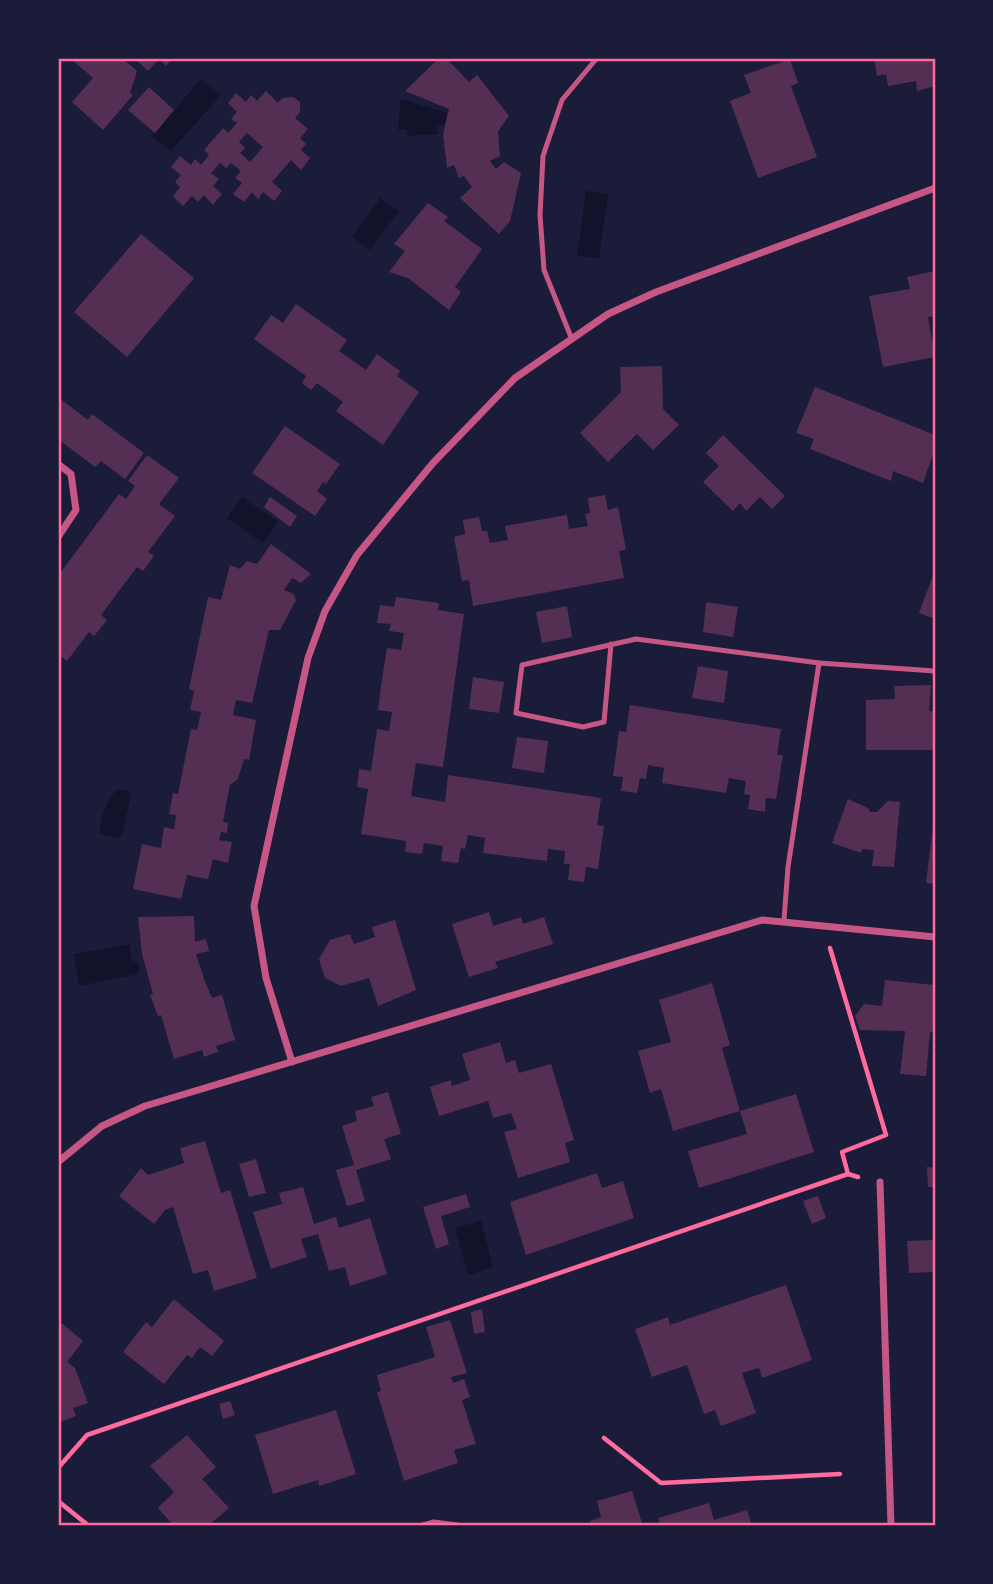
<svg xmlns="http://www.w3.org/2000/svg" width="993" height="1584" viewBox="0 0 993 1584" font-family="Spectral,serif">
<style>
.water{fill:#12122b}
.building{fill:#542f53;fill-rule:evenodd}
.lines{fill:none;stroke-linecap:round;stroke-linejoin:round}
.path{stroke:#ff6b9d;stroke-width:4.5}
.service{stroke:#c65784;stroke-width:5}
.minor{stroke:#c65784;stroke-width:7}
.neatline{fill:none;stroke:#ff6b9d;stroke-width:2.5}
</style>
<rect width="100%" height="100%" fill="#1b1b3a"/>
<g class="water">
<polygon points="201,79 221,95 171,151 152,136"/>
<polygon points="401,99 447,113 444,125 438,126 438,134 408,136 407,130 398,130"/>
<polygon points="586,191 608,194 599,258 577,256"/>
<polygon points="380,198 399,211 370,250 352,237"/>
<polygon points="242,497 278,522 263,543 227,518"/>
<path d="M121 790 129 791 131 796 122 834 118 838 100 834C98 819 107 803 115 791Z"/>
<polygon points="129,944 132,960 139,964 138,974 79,986 74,954"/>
<polygon points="481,1221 493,1267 468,1275 455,1228"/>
</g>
<g class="building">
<polygon points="70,58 122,58 137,71 130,93 133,95 103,130 72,102 93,78"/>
<polygon points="134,58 173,58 166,66 159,59 148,71"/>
<polygon points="439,58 446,58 469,82 477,75 509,116 498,131 500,156 490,161 496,169 504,162 521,173 510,221 499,234 460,198 472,187 464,176 459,178 454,165 447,168 443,135 449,109 405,91"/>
<polygon points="874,58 935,58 935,86 917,91 916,81 888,86 886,74 877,76"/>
<polygon points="790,59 798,83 791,86 817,157 758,178 730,101 751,93 744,75"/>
<polygon points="149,87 174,110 155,133 128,110"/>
<path d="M266 91 278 103 282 98 293 97 300 102V112L295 118 308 129 300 138 306 144 301 150 310 158 301 170 291 160 272 182 282 191 274 201 263 192 258 199 252 192 244 202 233 194 242 183 235 178 241 171 231 163 226 168 220 163 211 173 219 179 213 186 222 194 213 205 204 195 198 202 192 196 183 206 173 196 180 187 175 182 181 175 171 167 180 156 191 165 195 159 201 165 209 155 204 150 223 128 228 133 237 123 231 119 237 112 228 103 236 93 246 102 251 95 257 101ZM247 133 263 147 250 162 240 153 245 148 239 142Z"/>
<polygon points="428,203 448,217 444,221 482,249 455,287 461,292 449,310 408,278 389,272 405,251 394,244"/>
<polygon points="141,234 194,278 127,357 74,312"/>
<polygon points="935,271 935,316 928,317 935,357 883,367 869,296 910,289 907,277"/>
<polygon points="296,304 347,340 339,351 366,370 377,354 400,371 397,376 419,392 383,445 336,411 343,402 317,383 311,390 302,383 306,376 254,339 271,315 283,323"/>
<polygon points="662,366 663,409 679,425 653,450 637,434 608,462 580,433 621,392 620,367"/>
<polygon points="815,387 935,435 935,449 923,483 893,471 891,481 810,449 814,439 796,433"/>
<polygon points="58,397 88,420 92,414 144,453 125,479 101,461 95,467 58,439"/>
<polygon points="285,426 340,464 326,484 323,482 317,491 327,499 315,516 252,473"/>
<polygon points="723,435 785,496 772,509 760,497 746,511 740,503 733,511 703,482 719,466 706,453"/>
<polygon points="147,455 179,478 159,504 175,516 148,552 154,556 143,571 137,567 101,615 107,620 94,636 89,632 67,661 58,654 58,576 119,494 126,499 135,486 128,481"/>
<polygon points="605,495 608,510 618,507 626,550 619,551 624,578 473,606 469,580 462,581 454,537 465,534 463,520 479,517 482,531 487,531 490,543 508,540 505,526 567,515 569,529 588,526 585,514 590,513 588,498"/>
<polygon points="270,497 297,516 290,527 264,507"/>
<polygon points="271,544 311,574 301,583 292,578 284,590 294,594 296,600 280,630 269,630 252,703 236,700 233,715 256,720 249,760 244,759 238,779 230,785 226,805 223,822 228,823 227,833 221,832 219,840 232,842 228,863 213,859 208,879 187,875 181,899 133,889 142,844 161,848 164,827 174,829 176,815 169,814 173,793 178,794 191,729 197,730 201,712 190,710 194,691 189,689 208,597 221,600 230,565 240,569 247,561 257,564"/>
<polygon points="935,570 935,619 919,613"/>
<polygon points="396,597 439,603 438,610 464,614 443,767 416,763 411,796 445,802 448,775 601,798 597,825 604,826 598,869 586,867 584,882 568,880 570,864 564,864 565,851 548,849 547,861 483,853 485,838 468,835 465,849 461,848 458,863 441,861 443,846 424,843 422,854 405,852 406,841 361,834 368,789 357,787 359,769 371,771 377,729 389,731 392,712 378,710 382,679 387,648 401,650 404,633 389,631 391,624 377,623 380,605 394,607"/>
<polygon points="706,602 738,607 733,637 703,632"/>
<polygon points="567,606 572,637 542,643 536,612"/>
<polygon points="698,666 728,671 724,703 692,698"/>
<polygon points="473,677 504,682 499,713 469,709"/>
<polygon points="931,685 929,711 935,712 935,750 866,750 866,700 895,699 894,686"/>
<polygon points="630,705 781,729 777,755 783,755 776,799 766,798 765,812 748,809 750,795 744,794 746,781 729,778 726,793 662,783 664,768 648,765 646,779 640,778 637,793 621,791 623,777 613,776 619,731 626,732"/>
<polygon points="517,737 548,741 544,773 512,768"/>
<polygon points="848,799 868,808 870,812 877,812 888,801 900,802 894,867 872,866 874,850 862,849 861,853 832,843"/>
<polygon points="934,818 935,818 935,884 926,883"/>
<polygon points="489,912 493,926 521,917 523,924 544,917 553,944 495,962 498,968 469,977 452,924"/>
<polygon points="194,916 195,942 206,939 209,951 196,954 204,979 212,998 222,995 235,1040 216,1046 218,1052 204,1057 202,1050 174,1059 161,1015 158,1016 150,995 153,994 142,954 138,917"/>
<polygon points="395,920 416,990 378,1006 369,978 341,986 325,978 319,959 330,940 350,934 354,944 375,937 372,927"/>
<polygon points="885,980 935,985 935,1018 934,1031 930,1032 926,1076 900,1074 905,1031 860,1030 855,1016 864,1004 882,1006"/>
<polygon points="712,983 730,1045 722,1048 740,1111 796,1094 814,1152 699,1188 688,1151 747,1134 740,1111 673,1131 661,1089 650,1093 638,1051 671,1042 659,1000"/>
<polygon points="500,1042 506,1063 515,1060 519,1073 551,1064 574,1140 565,1143 570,1162 518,1178 504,1132 517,1129 511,1113 493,1118 488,1101 439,1116 430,1087 451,1080 452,1086 470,1080 462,1054"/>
<polygon points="388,1092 401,1134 384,1139 391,1159 356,1170 365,1201 347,1206 336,1170 354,1165 342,1126 357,1121 355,1111 374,1106 371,1097"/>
<polygon points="205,1141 221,1193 230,1190 257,1278 214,1291 208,1270 193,1274 173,1207 165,1210 154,1224 119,1196 141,1168 148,1175 184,1163 180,1148"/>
<polygon points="256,1159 266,1193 249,1197 239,1164"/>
<polygon points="927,1167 935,1168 935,1187 928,1187"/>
<polygon points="597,1173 602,1188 623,1181 634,1218 526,1255 510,1202"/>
<polygon points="303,1187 314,1224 336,1217 339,1228 370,1218 387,1274 350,1286 345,1267 329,1271 318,1234 301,1239 307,1257 271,1269 253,1212 282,1204 279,1193"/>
<polygon points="466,1194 470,1207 441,1216 449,1244 436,1249 423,1207"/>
<polygon points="818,1196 826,1218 812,1224 803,1201"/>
<polygon points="935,1240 935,1272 909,1273 907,1241"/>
<polygon points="786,1285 812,1360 762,1378 759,1368 742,1373 756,1413 721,1426 715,1410 704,1414 687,1365 652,1377 635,1329 668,1317 670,1325"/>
<polygon points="174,1299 224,1341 212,1356 200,1347 192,1358 187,1355 164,1384 123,1352 146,1322 152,1327"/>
<polygon points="482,1309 485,1332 474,1334 471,1312"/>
<polygon points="58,1320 83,1341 67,1362 75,1368 88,1403 73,1408 76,1416 58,1423"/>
<polygon points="450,1320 467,1373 451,1377 453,1383 464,1379 470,1397 462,1400 476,1444 454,1450 458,1463 404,1481 377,1392 381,1391 377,1375 435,1357 426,1327"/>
<polygon points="230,1401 235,1415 223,1419 219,1404"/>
<polygon points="336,1410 356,1474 319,1486 318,1480 273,1494 255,1435"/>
<polygon points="187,1435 216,1467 202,1479 229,1508 208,1526 174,1526 158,1508 174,1492 150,1466"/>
<polygon points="632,1491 643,1526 591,1526 590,1521 601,1517 597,1501"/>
<polygon points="709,1503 714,1520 747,1510 752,1526 661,1526 658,1518"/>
</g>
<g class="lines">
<g class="path">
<polyline points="830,948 886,1135 842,1152 848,1174"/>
<polyline points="604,1438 661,1483 840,1474"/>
<polyline points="58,1468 87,1435 848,1174 858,1177"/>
<polyline points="58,1501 89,1526"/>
</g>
<g class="service">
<polyline points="571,337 544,270 540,215 543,156 562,100 597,58"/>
<polyline points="611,644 604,722 583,727 516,713 522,665 636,639 819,663 788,867 784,920"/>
<polyline points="819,663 935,671"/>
</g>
<g class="minor">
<polyline points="58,464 71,474 76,510 58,537"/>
<polyline points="292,1062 266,978 254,906 308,658 325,611 357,555 433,463 515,378 608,314 656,292 935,188"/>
<polyline points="58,1162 102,1126 145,1106 762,920 935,937"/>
<polyline points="880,1182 891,1526"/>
<polyline points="423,1526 434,1523 457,1526"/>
</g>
</g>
<rect width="993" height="1584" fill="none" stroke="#1b1b3a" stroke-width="119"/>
<rect x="60" y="60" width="874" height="1464" class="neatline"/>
</svg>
